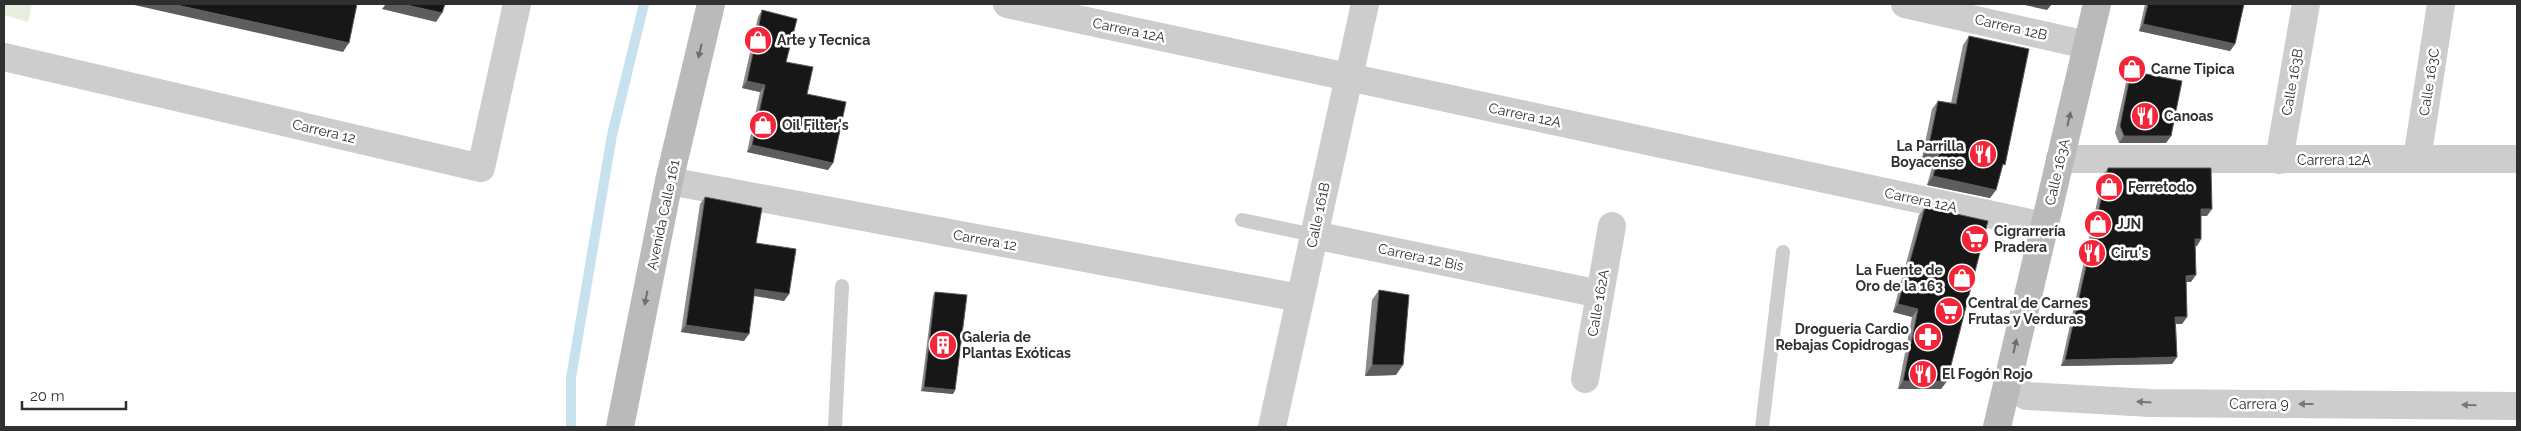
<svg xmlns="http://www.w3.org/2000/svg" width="2521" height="431" viewBox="0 0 2521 431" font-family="Raleway,sans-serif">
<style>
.green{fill:#e6eedd}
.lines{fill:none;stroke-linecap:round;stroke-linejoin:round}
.stream{stroke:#c7e1ef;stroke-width:10}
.service{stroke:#cdcdcd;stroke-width:14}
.minor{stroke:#cdcdcd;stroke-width:28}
.secondary{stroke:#bababa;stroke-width:28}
.wall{fill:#8b8b8b}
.shaded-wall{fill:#5d5d5d}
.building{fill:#171717;stroke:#5d5d5d}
.oneway{fill:#6e6e6e}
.oneway2{fill:#777}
.labels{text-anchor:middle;stroke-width:5;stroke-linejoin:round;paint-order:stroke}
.street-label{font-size:14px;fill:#303030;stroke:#fff}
.poi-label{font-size:14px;font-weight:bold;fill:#303030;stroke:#fff;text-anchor:start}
</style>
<rect width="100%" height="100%" fill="#fff"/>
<polygon class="green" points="4,4 32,4 28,22 4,15"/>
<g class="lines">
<polyline class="stream" points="571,427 571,378 612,135 644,4"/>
<g class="service">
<polyline points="1242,220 1314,235"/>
<polyline points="835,427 842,286"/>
<polyline points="1762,427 1783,252"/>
</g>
<g class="minor">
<polyline points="1007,4 2044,226"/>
<polyline points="1905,4 2087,45"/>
<polyline points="4,57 481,168 517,4"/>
<polyline points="2060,159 2517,159"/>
<polyline points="2417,159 2441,4"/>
<polyline points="2279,160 2306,4"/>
<polyline points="669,181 1300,298"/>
<polyline points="1314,235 1600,294"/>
<polyline points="1585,379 1612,226"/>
<polyline points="2007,381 2026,396 2150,403 2517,406"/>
<polyline points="1272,427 1365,4"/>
</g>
<g class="secondary">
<polyline points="620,427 669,181 711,4"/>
<polyline points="1997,427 2097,4"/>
</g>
</g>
<g class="wall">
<polygon points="2145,4 2244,4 2235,44 2230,51 2139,31"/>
<polygon points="762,10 786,62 807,94 833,163 828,170 747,152 760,92 742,88 758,17"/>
<polygon points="1969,36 2001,171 1996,190 1990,198 1927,185 1934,160 1922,158 1932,109 1938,101 1951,103 1963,45"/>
<polygon points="2131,71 2171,136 2166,143 2119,143 2115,133 2127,78"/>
<polygon points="2108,168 2207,216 2201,216 2201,239 2197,246 2195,246 2191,282 2186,282 2187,317 2182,324 2176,324 2177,357 2172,364 2061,366 2103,175"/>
<polygon points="705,197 756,243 789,294 784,301 754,296 744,341 681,332 700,204"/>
<polygon points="1925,207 1947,381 1941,389 1898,389 1912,317 1893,312 1919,215"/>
<polygon points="1379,290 1396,375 1365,376 1372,300"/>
<polygon points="935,292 955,390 953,394 921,391 933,296"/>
</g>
<g class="shaded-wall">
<polygon points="130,4 172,4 349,43 343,52"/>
<polygon points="386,4 402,4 442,13 436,22 382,9"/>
<polygon points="2020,4 2052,4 2047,10"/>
<polygon points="2143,24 2235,44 2230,51 2139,31"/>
<polygon points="747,81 765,85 760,92 742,88"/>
<polygon points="2124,136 2171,136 2166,143 2119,143"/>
<polygon points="752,145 833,163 828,170 747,152"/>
<polygon points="1928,149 1940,151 1934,160 1922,158"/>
<polygon points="1933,176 1996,190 1990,198 1927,185"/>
<polygon points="2201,209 2212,209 2207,216 2196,216"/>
<polygon points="2195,239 2201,239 2197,246 2190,246"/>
<polygon points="2196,275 2191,282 2181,282 2186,276"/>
<polygon points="755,289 789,294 784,301 750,295"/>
<polygon points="1898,304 1918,309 1912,317 1893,312"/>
<polygon points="2175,317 2187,317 2182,324 2171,324"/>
<polygon points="686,325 749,334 744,341 681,332"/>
<polygon points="2177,357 2172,364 2061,366 2065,360"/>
<polygon points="1372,365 1403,365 1396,375 1365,376"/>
<polygon points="1903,381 1947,381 1941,389 1898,389"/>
<polygon points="924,387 955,390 953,394 921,391"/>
</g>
<g class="building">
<polygon points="172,4 357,4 349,43"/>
<polygon points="402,4 445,4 442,13"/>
<polygon points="2148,4 2244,4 2235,44 2143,24"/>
<polygon points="762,10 797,19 786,62 813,67 807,94 846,102 833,163 752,145 765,85 747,81"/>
<polygon points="1969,36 2029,49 2005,165 2003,164 1996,190 1933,176 1940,151 1928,149 1938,101 1956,104"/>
<polygon points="2131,71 2182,81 2171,136 2124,136 2120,126"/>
<polygon points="2108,168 2211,168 2212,209 2201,209 2201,239 2195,239 2196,275 2186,276 2187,317 2175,317 2177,357 2065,360"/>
<polygon points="705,197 762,208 756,243 796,249 789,294 755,289 749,334 686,325"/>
<polygon points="1925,207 1988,221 1947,381 1903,381 1918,309 1898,304"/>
<polygon points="1379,290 1409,295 1403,365 1372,365"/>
<polygon points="935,292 967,295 955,390 924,387"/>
</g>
<defs><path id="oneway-solid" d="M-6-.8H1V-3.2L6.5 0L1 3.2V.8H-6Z" transform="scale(1.25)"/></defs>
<g class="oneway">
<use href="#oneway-solid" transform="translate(700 51) rotate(103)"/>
<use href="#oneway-solid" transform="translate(2069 119) rotate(-77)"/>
<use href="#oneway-solid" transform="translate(646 298) rotate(101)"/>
<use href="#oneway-solid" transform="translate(2015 346) rotate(-77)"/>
</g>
<g class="oneway2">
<use href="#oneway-solid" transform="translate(2144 402) rotate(-177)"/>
<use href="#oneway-solid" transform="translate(2306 404) rotate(-180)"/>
<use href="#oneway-solid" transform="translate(2469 405) rotate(-179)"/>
</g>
<defs>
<symbol id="shop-disc" viewBox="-11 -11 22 22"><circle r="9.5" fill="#f42539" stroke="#fff"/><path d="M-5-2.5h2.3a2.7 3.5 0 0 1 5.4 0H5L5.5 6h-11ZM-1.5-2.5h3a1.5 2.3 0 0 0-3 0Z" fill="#fff"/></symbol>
<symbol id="restaurant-disc" viewBox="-11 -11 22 22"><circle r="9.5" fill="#f42539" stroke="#fff"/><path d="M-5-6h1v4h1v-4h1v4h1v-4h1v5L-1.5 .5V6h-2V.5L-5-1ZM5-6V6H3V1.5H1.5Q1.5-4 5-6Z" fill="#fff"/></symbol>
<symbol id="supermarket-disc" viewBox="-11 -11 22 22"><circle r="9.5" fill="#f42539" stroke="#fff"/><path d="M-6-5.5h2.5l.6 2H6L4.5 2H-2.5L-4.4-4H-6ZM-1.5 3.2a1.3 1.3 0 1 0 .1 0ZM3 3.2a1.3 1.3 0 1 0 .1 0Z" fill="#fff"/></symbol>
<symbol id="pharmacy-disc" viewBox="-11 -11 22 22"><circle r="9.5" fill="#f42539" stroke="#fff"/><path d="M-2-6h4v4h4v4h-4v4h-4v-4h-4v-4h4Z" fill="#fff"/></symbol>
<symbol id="building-disc" viewBox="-11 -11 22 22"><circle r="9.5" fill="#f42539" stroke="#fff"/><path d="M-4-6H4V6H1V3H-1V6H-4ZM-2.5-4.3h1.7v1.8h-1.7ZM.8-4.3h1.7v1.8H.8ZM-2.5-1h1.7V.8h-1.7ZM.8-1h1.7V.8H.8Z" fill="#fff"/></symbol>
</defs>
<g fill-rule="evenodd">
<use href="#shop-disc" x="742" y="24" width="32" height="32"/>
<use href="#shop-disc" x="2116" y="53" width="32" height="32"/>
<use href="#restaurant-disc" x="2129" y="100" width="32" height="32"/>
<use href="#shop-disc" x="747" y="109" width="32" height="32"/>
<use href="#restaurant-disc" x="1967" y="138" width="32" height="32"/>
<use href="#shop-disc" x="2093" y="171" width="32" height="32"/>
<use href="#shop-disc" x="2082" y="208" width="32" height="32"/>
<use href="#supermarket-disc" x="1959" y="223" width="32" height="32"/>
<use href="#restaurant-disc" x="2076" y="237" width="32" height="32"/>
<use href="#shop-disc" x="1946" y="262" width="32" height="32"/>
<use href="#supermarket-disc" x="1933" y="295" width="32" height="32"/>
<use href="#pharmacy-disc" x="1912" y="321" width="32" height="32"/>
<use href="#building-disc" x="927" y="329" width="32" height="32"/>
<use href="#restaurant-disc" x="1907" y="358" width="32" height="32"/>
</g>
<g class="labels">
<g class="street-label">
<text transform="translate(2011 27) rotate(13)" y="5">Carrera 12B</text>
<text transform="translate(1129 30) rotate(12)" y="5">Carrera 12A</text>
<text transform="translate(2292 82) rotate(-80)" y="5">Calle 163B</text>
<text transform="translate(2429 82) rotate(-81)" y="5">Calle 163C</text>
<text transform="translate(1525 115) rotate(12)" y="5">Carrera 12A</text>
<text transform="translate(324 131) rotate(13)" y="5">Carrera 12</text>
<text x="2334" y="165">Carrera 12A</text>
<text transform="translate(2057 172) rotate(-77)" y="5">Calle 163A</text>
<text transform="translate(1921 200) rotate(12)" y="5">Carrera 12A</text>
<text transform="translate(663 215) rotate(-78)" y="5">Avenida Calle 161</text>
<text transform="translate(1318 215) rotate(-78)" y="5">Calle 161B</text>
<text transform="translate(985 240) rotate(10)" y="5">Carrera 12</text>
<text transform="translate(1421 257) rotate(12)" y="5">Carrera 12 Bis</text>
<text transform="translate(1598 303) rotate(-80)" y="5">Calle 162A</text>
<text x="2259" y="409">Carrera 9</text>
</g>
<g class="poi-label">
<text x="777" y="45">Arte y Tecnica</text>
<text x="2151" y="74">Carne Tipica</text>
<text x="2164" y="121">Canoas</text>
<text x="782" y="130">Oil Filter's</text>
<text x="1964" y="151" text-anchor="end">La Parrilla<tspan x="1964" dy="16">Boyacense</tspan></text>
<text x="2128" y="192">Ferretodo</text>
<text x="2117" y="229">JJN</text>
<text x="1994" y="236">Cigrarrería<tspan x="1994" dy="16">Pradera</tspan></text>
<text x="2111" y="258">Ciru's</text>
<text x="1943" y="275" text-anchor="end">La Fuente de<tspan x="1943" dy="16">Oro de la 163</tspan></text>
<text x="1968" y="308">Central de Carnes<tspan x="1968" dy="16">Frutas y Verduras</tspan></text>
<text x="1909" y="334" text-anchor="end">Drogueria Cardio<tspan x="1909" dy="16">Rebajas Copidrogas</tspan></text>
<text x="962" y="342">Galeria de<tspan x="962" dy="16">Plantas Exóticas</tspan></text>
<text x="1942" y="379">El Fogón Rojo</text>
</g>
</g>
<rect width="2521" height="431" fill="none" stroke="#303030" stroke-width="10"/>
<path d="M22 401v8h104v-8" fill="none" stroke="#303030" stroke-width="2.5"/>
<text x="30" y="401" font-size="15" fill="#303030" stroke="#ffffff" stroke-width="4" paint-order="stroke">20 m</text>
</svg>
